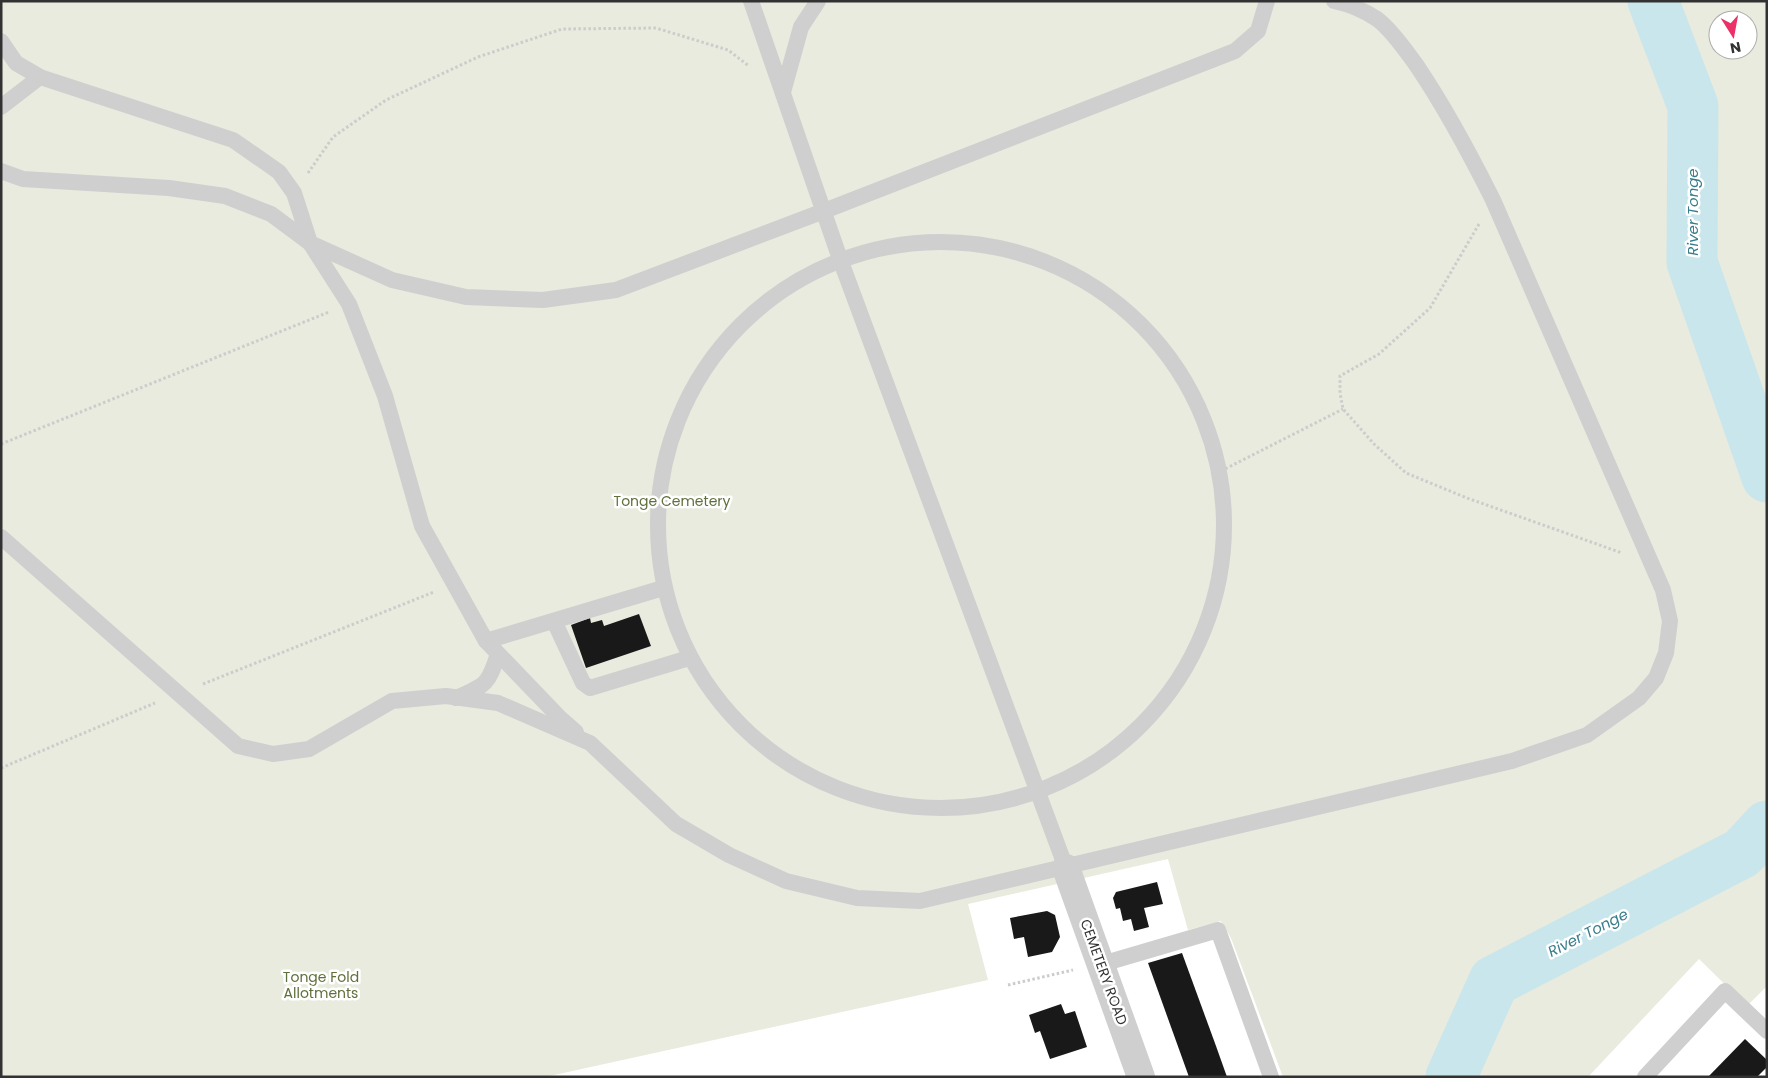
<svg xmlns="http://www.w3.org/2000/svg" width="1768" height="1078" viewBox="0 0 1768 1078" font-family="Poppins,sans-serif">
<style>
.green{fill:#e8ebdd;fill-rule:evenodd}
.lines{fill:none;stroke-linecap:round;stroke-linejoin:round}
.river{stroke:#c9e6ec;stroke-width:51}
.building{fill:#191919}
.path{stroke:#ccc;stroke-width:3;stroke-dasharray:2.5 2.5;stroke-linecap:butt}
.service{stroke:#cfcfcf;stroke-width:16}
.minor{stroke:#cfcfcf;stroke-width:28}
.labels{text-anchor:middle;stroke-width:5;stroke-linejoin:round;paint-order:stroke}
.park-label{font-size:14px;fill:#60703c;stroke:#fff}
.street-label{font-size:14px;fill:#323232;stroke:#fff}
.water-label{font-size:15px;font-style:italic;fill:#377c8a;stroke:#fff}
</style>
<rect width="100%" height="100%" fill="#fff"/>
<path class="green" d="M1 1H1767V986L1747 1006 1699 959 1588 1077H1283L1231 938 1221 921 1188 930 1168 859 968 904 988 980 545 1077H1ZM1718 20H1748V50H1718Z"/>
<g class="lines">
<g class="river">
<polyline points="1653,1 1693,106 1692,262 1767,477"/>
<polyline points="1451,1077 1494,981 1742,853 1767,826"/>
</g>
</g>
<g class="building">
<polygon points="639,614 651,646 586,668 571,625 590,618 591,623 602,620 604,626"/>
<polygon points="1157,882 1163,904 1144,908 1149,927 1134,931 1131,919 1123,921 1120,908 1116,909 1113,898 1116,892"/>
<polygon points="1047,911 1055,915 1060,937 1052,952 1028,957 1024,937 1014,939 1010,918"/>
<polygon points="1182,953 1216,1046 1227,1077 1189,1077 1148,963"/>
<polygon points="1061,1004 1065,1014 1075,1011 1087,1047 1050,1059 1040,1031 1035,1033 1029,1015"/>
<polygon points="1745,1039 1767,1060 1767,1067 1757,1077 1708,1077"/>
</g>
<g class="lines">
<g class="path">
<polyline points="308,173 333,137 386,100 478,57 562,29 656,28 728,50 749,66"/>
<polyline points="1479,224 1430,308 1379,354 1340,376 1340,393 1343,409 1374,444 1406,473 1467,498 1622,553"/>
<polyline points="1,444 329,312"/>
<polyline points="1221,471 1343,409"/>
<polyline points="203,684 434,592"/>
<polyline points="1,768 155,703"/>
<polyline points="1008,985 1073,970"/>
</g>
<g class="service">
<polyline points="751,1 840,259 1066,868"/>
<polyline points="1,41 16,63 40,77 233,140 279,172 294,193 310,243 349,304 385,396 422,526 486,641 560,718 576,732"/>
<polyline points="783,92 801,27 818,1"/>
<polyline points="1,107 40,77"/>
<polyline points="1,171 23,179 169,188 225,196 271,214 310,243 392,280 466,297 543,300 616,290 824,211 1235,51 1258,31 1267,1"/>
<circle cx="941" cy="525" r="283"/>
<path d="M1 537 238 746 273 754 309 749 392 701 446 696 498 703 590 743 676 824 729 855 786 881 857 898 920 901 1512 761 1587 735 1639 698 1656 678 1666 653 1670 621 1663 590 1493 200C1470 154 1446 109 1417 66 1407 52 1391 29 1377 19 1365 11 1348 4 1334 1"/>
<polyline points="554,621 583,683 590,688 689,658"/>
<polyline points="486,641 663,588"/>
<path d="M456 698C486 685 488 685 498 654"/>
<polyline points="1102,964 1218,930 1271,1077"/>
<polyline points="1645,1077 1725,991 1767,1031"/>
</g>
<polyline class="minor" points="1066,868 1141,1077"/>
</g>
<g class="labels">
<g class="park-label">
<text x="672" y="506">Tonge Cemetery</text>
<text x="321" y="982">Tonge Fold<tspan x="321" dy="16">Allotments</tspan></text>
</g>
<g class="street-label">
<text transform="translate(1104 972) rotate(70)" y="5">CEMETERY ROAD</text>
</g>
<g class="water-label">
<text transform="translate(1693 212) rotate(-90)" y="5">River Tonge</text>
<text transform="translate(1588 933) rotate(-27)" y="5">River Tonge</text>
</g>
</g>
<rect width="1768" height="1078" fill="none" stroke="#323232" stroke-width="5"/>
<g transform="translate(1733 35) rotate(169)"><circle r="24" fill="#ffffff" stroke="#adadad"/>
<path d="M0-4L9 19L0 12L-9 19Z" fill="#eb3167"/>
<text y="-8" font-size="14" font-weight="bold" text-anchor="middle" fill="#323232">N</text>
</g>
</svg>
